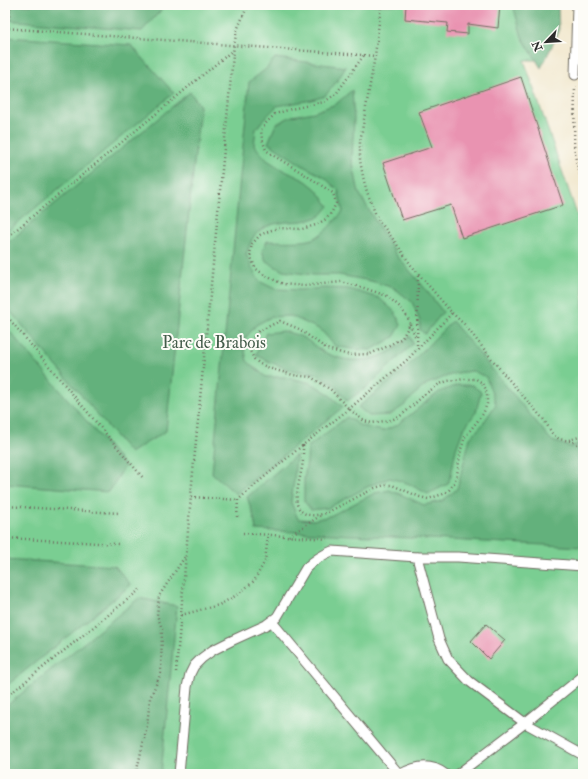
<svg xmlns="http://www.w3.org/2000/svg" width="588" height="779" viewBox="0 0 588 779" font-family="'IM FELL Double Pica',serif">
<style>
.green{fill:#7ace92;stroke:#527c5e}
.forest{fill:#63b17c;stroke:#476e54}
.building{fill:#e993b1}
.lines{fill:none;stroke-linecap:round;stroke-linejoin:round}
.lane-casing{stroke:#706c61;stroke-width:11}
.path{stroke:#706c61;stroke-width:2.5;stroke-dasharray:1 3;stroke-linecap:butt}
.lane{stroke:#fff;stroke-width:9}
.labels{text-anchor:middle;stroke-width:4;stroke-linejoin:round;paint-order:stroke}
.park-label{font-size:17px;fill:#435c4a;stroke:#fdfcf7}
</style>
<rect width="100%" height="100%" fill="#fdfcf7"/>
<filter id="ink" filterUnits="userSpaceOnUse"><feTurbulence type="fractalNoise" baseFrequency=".025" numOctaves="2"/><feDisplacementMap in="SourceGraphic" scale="8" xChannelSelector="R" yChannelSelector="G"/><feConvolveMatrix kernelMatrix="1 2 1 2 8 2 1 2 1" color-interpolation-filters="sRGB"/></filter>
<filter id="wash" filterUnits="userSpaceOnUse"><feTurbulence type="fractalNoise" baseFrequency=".012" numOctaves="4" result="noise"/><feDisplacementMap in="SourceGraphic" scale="16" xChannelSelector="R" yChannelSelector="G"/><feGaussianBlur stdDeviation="0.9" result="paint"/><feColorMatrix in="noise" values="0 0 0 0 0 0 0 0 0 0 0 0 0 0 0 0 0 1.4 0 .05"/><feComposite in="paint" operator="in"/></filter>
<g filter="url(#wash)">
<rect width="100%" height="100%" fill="#efe4c6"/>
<g class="green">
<polygon points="5,5 548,5 545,60 524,60 581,226 583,225 583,774 5,774"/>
<polygon points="583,94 583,148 580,139 581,95"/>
</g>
<g class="forest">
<polygon points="5,5 166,5 142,31 5,20"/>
<polygon points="513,5 555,5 558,7 559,32 541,68 522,37"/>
<polygon points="5,37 131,45 174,93 5,233"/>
<path d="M275 58 346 67 337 81 325 96 312 100 277 106 264 119 256 129 254 145 267 160 283 170 306 181 316 189 329 206C326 209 323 214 320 216 300 227 274 215 255 235 251 239 249 248 246 254L252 268 259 281 275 289 301 290 325 288 349 289 379 298 395 312 401 325 394 337 371 350 351 349 335 346 321 330 291 316 271 317 256 325 243 341 247 361 266 377H285L311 383 326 392 343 407 236 494 212 473 249 82 266 69Z"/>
<path d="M352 90 354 119 352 159 359 193 376 222 397 256 423 286 443 312 425 334 420 330V321L412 302 394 288 371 281 339 275H313L283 271 266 261 262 251 267 241C277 241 307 243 315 238 326 232 334 221 343 212L338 190 324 177 305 167 268 143 276 124 292 116 314 112 336 104Z"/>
<polygon points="190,92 200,106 166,431 130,453 5,305 5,245"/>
<polygon points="452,321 552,441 571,447 583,441 583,547 256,530 254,517 247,497 296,455 294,481 291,502 298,519 313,520 330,516 375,493 389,490 402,495 424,505 442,501 457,489 470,438 482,425 496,404 486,377 473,371 457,373 445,377 427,384 415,394 405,405 390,415 369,416 358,407 403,371"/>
<polygon points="5,326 125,466 109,492 5,484"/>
<path d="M284 331C290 333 298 335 304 338 311 342 316 348 322 351 353 368 386 361 410 336L413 344 367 387 347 401 335 385 314 373 290 370 270 362 256 355 266 333Z"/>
<polygon points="458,385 472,385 481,392 476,412 463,430 456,449 451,475 448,484 428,494 407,483 390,478 371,485 328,508 311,510 304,501 304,479 307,462 308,447 347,417 361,426 383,431 397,425 439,392"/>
<polygon points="5,559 115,566 131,585 5,687"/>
<polygon points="139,598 177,606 161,774 5,774 5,707"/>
</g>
<g id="blocks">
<g class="building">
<polygon points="406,5 500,5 498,28 468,24 468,34 447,32 448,23 405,19"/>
<polygon points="521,77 563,205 462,238 451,205 402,220 383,163 432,147 419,112"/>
<polygon points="486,624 505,640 489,659 471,641"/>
</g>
</g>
</g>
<g filter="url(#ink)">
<use href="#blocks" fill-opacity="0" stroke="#706c61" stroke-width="1"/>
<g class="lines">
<defs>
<g id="lane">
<polyline points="575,75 577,5"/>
<polyline points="417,557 439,639 448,659 469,681 525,723 583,755"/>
<polyline points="272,622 399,774"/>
<path d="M179 774 187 687 190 674 194 666 202 658 213 650 231 641 266 625 277 617 306 568C314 560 322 555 332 551L417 557H458L583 566"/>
<path d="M401 774C415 766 431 763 445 774"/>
<polyline points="458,774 525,723 583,676"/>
</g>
</defs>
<use href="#lane" class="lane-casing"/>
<g class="path">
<polyline points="5,28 375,56"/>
<polyline points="7,28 11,5"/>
<polyline points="575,86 574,144 576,161 583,184"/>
<polyline points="5,239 233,50"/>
<polyline points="452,313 464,324 503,373 544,420 552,433 559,439 571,441 583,447"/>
<polyline points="5,314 144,479"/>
<polyline points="410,324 416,338"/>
<polyline points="417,349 418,274"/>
<polyline points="569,440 583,436"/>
<path d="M303 445C303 450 303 455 303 460 302 472 295 493 297 504 301 518 316 516 326 513L375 488 385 485H392L420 497 428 499 443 494 449 490 454 483 457 475 461 449 465 437 483 414 487 404V395L485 388 481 382 476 379H465L447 381 438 385 425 394 409 409 399 417 391 420 372 423 364 421 349 409 331 390 311 377 293 375 272 369 260 364 254 359 250 351V343L257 332 280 321 299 329 327 349 349 355 370 354 386 347 402 338 410 324 408 318 400 307 387 296 364 288 341 282 304 286 283 284 266 276 255 268 250 254 252 244 260 235 269 231 278 228 302 229 316 225 326 219 332 212 336 203 333 193 301 172 274 156 266 150 262 139 261 130 267 122 275 114 291 109 324 102 336 94 364 55"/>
<polyline points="191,497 238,500"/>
<polyline points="5,506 119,513"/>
<polyline points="237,517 238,500 263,478 303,445 349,409 408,359 452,313 411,265 393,239 377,218 367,192 363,177 360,160 360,142 375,56 381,5"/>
<polyline points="243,533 327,539"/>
<polyline points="289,536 320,516"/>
<polyline points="5,538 118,544"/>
<polyline points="181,615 219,605 237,595 254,581 265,561 268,535"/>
<polyline points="176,672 193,472 234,45 237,30 248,5"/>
<polyline points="5,698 142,588"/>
<polyline points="136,774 147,726 150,698 161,673 162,629 157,615 159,596 186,555"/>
</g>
<use href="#lane" class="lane"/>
</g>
</g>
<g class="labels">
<g class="park-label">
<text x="214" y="348">Parc de Brabois</text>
</g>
</g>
<rect width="588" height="779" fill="none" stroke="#fdfcf7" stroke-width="20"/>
<g transform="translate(546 42) rotate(245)" stroke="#fdfcf7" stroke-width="3" paint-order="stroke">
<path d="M0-3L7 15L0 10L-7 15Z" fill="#2b2b2b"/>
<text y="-6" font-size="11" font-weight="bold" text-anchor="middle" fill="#2b2b2b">N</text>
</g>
</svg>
